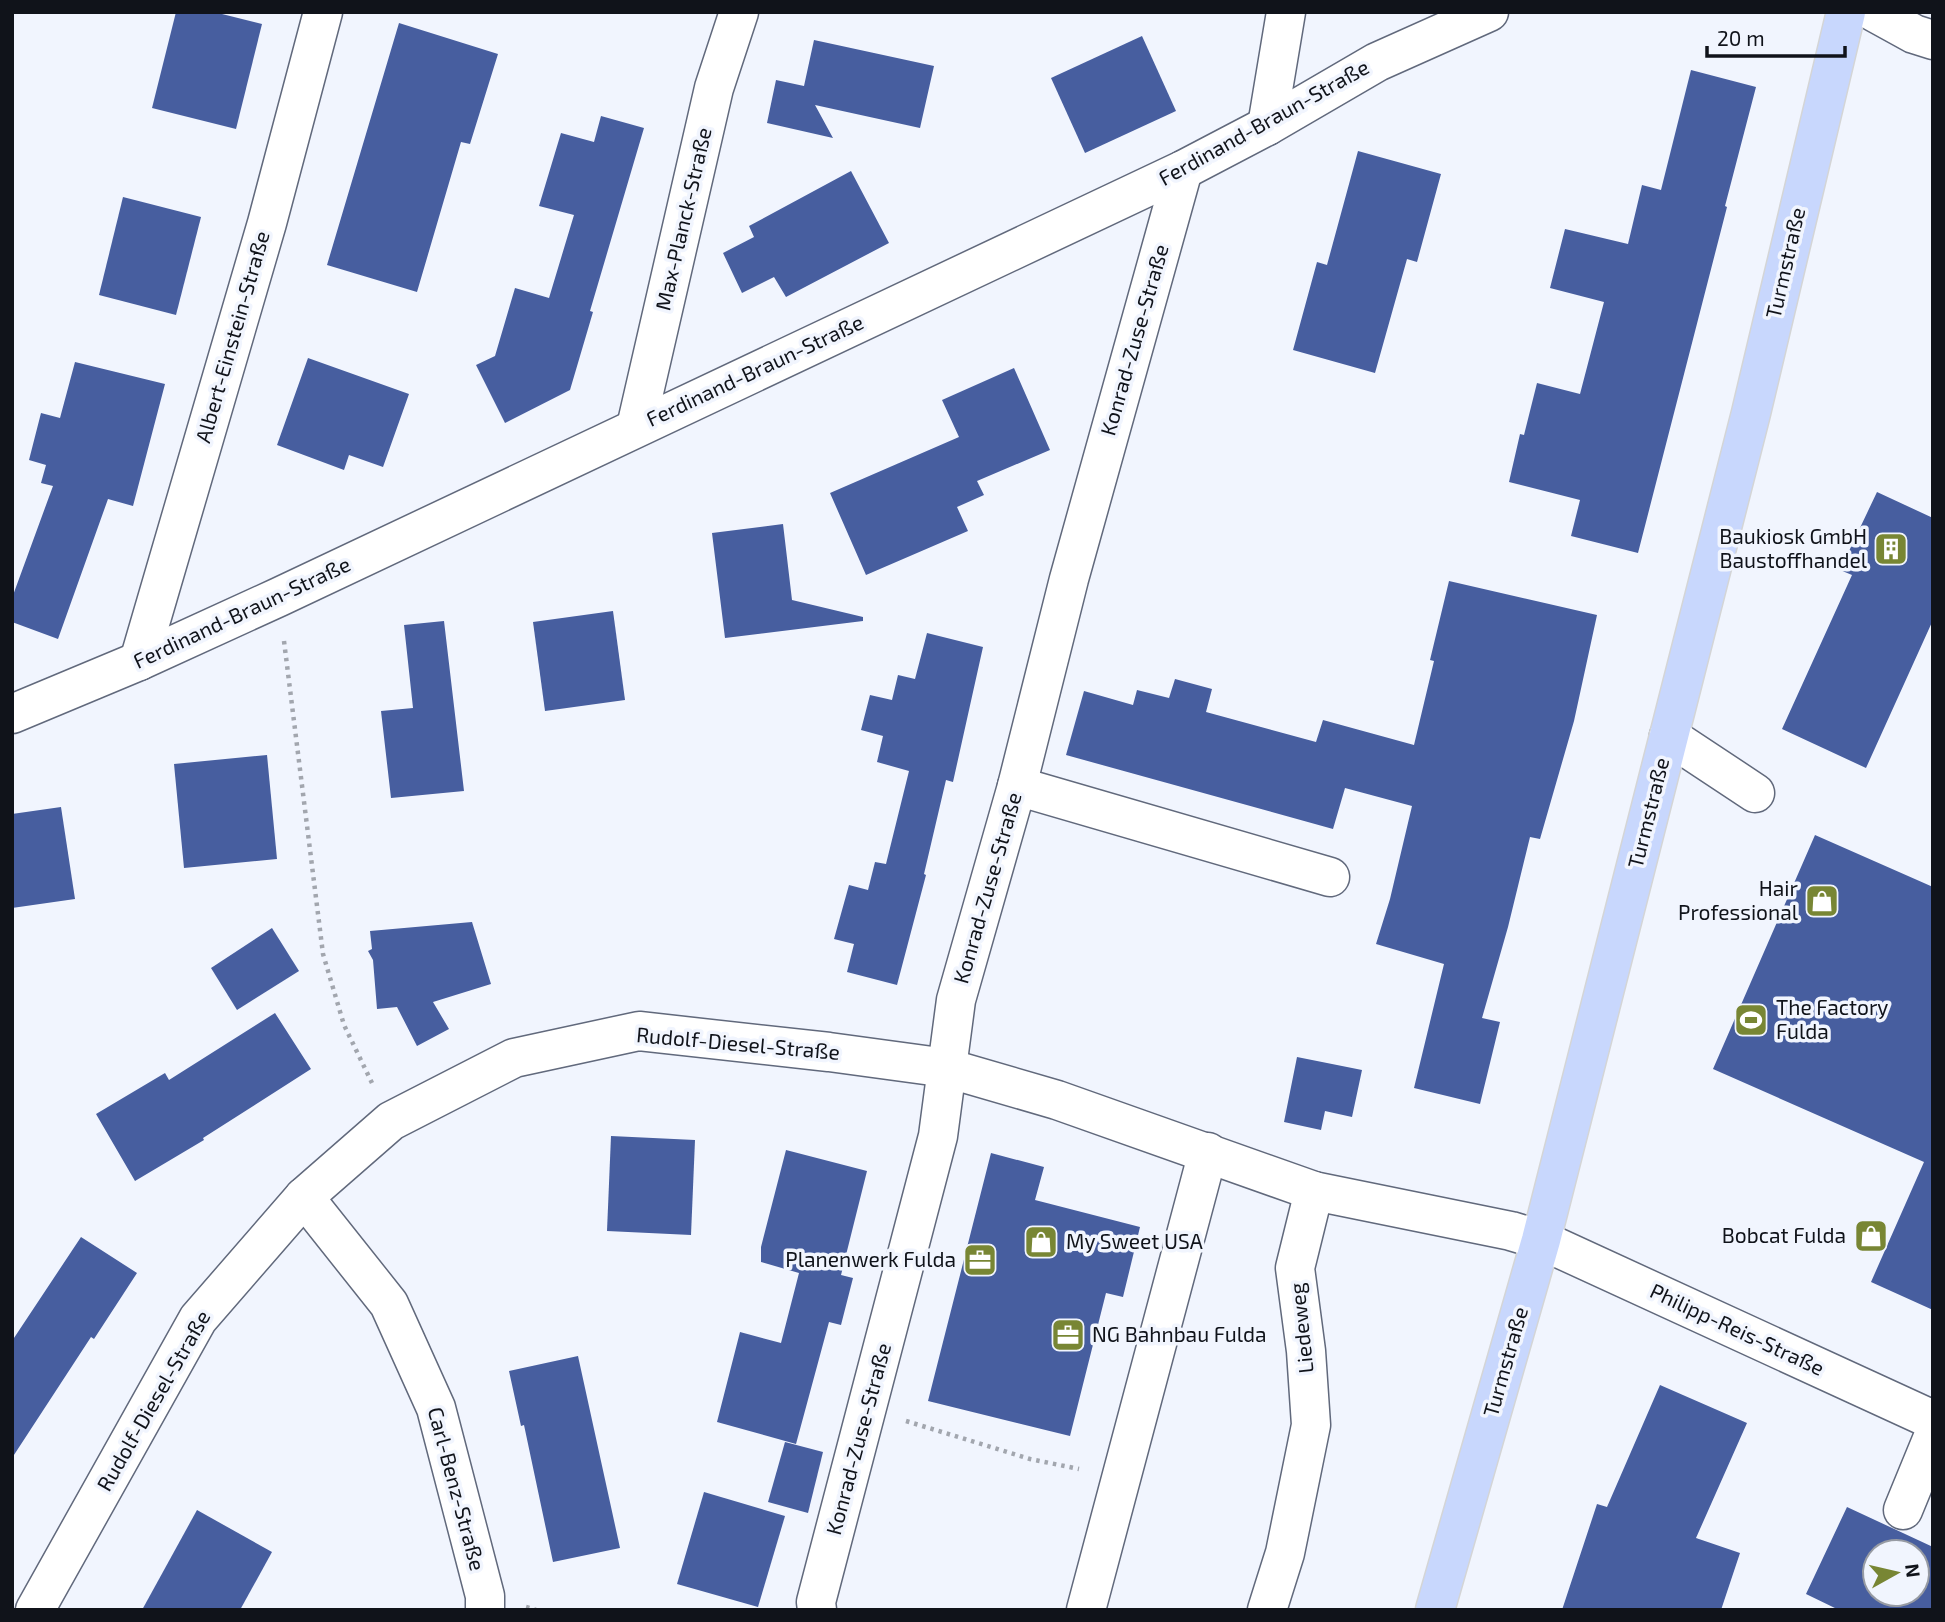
<svg xmlns="http://www.w3.org/2000/svg" width="1945" height="1622" viewBox="0 0 1945 1622" font-family="'Exo 2',sans-serif">
<style>
.building{fill:#475e9f;fill-rule:evenodd}
.lines{fill:none;stroke-linecap:round;stroke-linejoin:round}
.minor-casing{stroke:#61697c;stroke-width:41}
.major-casing{stroke:#d4d5d6;stroke-width:41}
.path{stroke:#a2a6ae;stroke-width:4.5;stroke-dasharray:3.5 5;stroke-linecap:butt}
.minor{stroke:#fff;stroke-width:38}
.major{stroke:#c8d7fd;stroke-width:38}
.labels{text-anchor:middle;stroke-width:7;stroke-linejoin:round;paint-order:stroke}
.street-label{font-size:21px;fill:#10131a;stroke:#f1f5fe}
.poi-label{font-size:21px;fill:#10131a;stroke:#f1f5fe;text-anchor:end}
</style>
<rect width="100%" height="100%" fill="#f1f5fe"/>
<g class="building">
<polygon points="176,12 214,12 262,24 236,129 152,108"/>
<polygon points="399,23 498,54 470,144 461,142 417,292 327,265"/>
<polygon points="1142,36 1176,111 1085,153 1051,78"/>
<polygon points="814,40 934,66 920,128 815,105 833,138 767,123 776,80 804,86"/>
<polygon points="1691,70 1756,87 1725,206 1727,207 1638,553 1571,536 1580,500 1509,482 1520,434 1524,435 1537,383 1580,394 1604,302 1550,288 1565,229 1628,244 1642,185 1661,190"/>
<polygon points="601,116 644,128 590,311 593,312 570,390 505,423 476,365 495,356 515,288 549,298 574,215 539,206 561,133 594,142"/>
<polygon points="1358,151 1441,174 1417,262 1407,259 1375,373 1293,350 1317,262 1327,265"/>
<polygon points="851,171 889,243 786,297 774,277 742,293 723,253 754,237 749,226"/>
<polygon points="123,197 201,217 176,315 99,295"/>
<polygon points="308,358 409,394 383,467 349,455 344,470 277,445"/>
<polygon points="75,362 165,384 133,506 108,499 58,639 12,622 12,598 53,486 41,483 46,465 29,460 41,413 60,418"/>
<polygon points="1014,368 1050,450 977,481 984,495 957,507 968,531 866,575 830,493 959,437 942,400"/>
<polygon points="1877,492 1933,518 1933,620 1866,768 1782,729 1852,575 1840,570"/>
<polygon points="783,524 792,600 863,617 863,621 725,638 712,533"/>
<polygon points="1449,581 1597,615 1574,721 1540,839 1530,837 1508,927 1482,1018 1500,1022 1480,1104 1414,1088 1444,964 1376,944 1390,899 1412,806 1345,788 1333,829 1066,755 1084,691 1133,705 1137,690 1169,698 1175,679 1212,689 1206,712 1316,742 1323,720 1414,745 1434,661 1430,660"/>
<polygon points="613,611 625,700 545,711 533,622"/>
<polygon points="444,621 464,791 391,798 381,711 413,708 404,625"/>
<polygon points="927,633 983,647 953,782 946,780 924,874 926,875 897,985 847,972 854,944 834,939 849,885 868,890 875,862 886,864 909,771 877,762 883,736 861,730 870,695 892,700 898,675 915,679"/>
<polygon points="267,755 277,859 184,868 174,764"/>
<polygon points="61,807 75,899 12,908 12,814"/>
<polygon points="1815,835 1933,887 1933,1310 1871,1282 1924,1162 1713,1069"/>
<polygon points="472,922 491,984 433,1002 449,1029 417,1046 397,1007 377,1009 373,960 368,951 372,949 370,931"/>
<polygon points="272,928 299,971 237,1010 211,968"/>
<polygon points="275,1013 311,1069 203,1138 204,1140 135,1181 96,1114 165,1073 169,1080"/>
<polygon points="1297,1057 1362,1070 1352,1117 1325,1111 1321,1130 1284,1122"/>
<polygon points="611,1136 695,1140 691,1235 607,1231"/>
<polygon points="786,1150 867,1171 841,1275 853,1278 841,1325 829,1322 796,1444 717,1422 740,1332 781,1343 799,1273 761,1262 761,1247"/>
<polygon points="991,1153 1044,1167 1035,1200 1140,1227 1123,1297 1106,1293 1070,1436 928,1401"/>
<polygon points="81,1237 137,1273 94,1339 91,1337 12,1458 12,1341"/>
<polygon points="578,1356 620,1548 553,1562 524,1425 521,1426 509,1371"/>
<polygon points="1660,1385 1747,1423 1696,1538 1740,1553 1721,1610 1562,1610 1597,1504 1607,1507"/>
<polygon points="785,1442 823,1452 808,1513 768,1502"/>
<polygon points="704,1492 785,1516 758,1607 677,1584"/>
<path d="M1847 1507 1933 1547V1610H1839L1806 1594ZM1875 1552H1917V1594H1875Z"/>
<polygon points="197,1510 272,1552 240,1610 142,1610"/>
</g>
<g class="lines">
<defs>
<g id="minor">
<polyline points="1874,12 1914,34 1933,40"/>
<polyline points="1267,126 1286,12"/>
<polyline points="636,427 714,88 739,12"/>
<polyline points="139,661 267,223 323,12"/>
<polyline points="12,714 139,661 279,597 1183,170 1267,126 1377,62 1489,12"/>
<polyline points="1669,736 1755,793"/>
<polyline points="1017,786 1330,877"/>
<polyline points="304,1197 389,1304 436,1408 485,1596 485,1610"/>
<polyline points="1903,1510 1933,1437"/>
<polyline points="35,1610 198,1319 304,1197 391,1121 514,1058 639,1031 829,1052 947,1068 1057,1100 1314,1191"/>
<polyline points="817,1610 816,1602 938,1136 956,1000 1017,786 1069,579 1183,170"/>
<polyline points="1086,1610 1208,1152"/>
<polyline points="1267,1610 1285,1553 1311,1425 1306,1351 1295,1268 1314,1191 1511,1231 1541,1240 1933,1420"/>
</g>
<polyline id="major" points="1435,1610 1541,1240 1751,413 1846,12"/>
</defs>
<use href="#minor" class="minor-casing"/>
<use href="#major" class="major-casing"/>
<g class="path">
<polyline points="284,641 323,954 344,1025 372,1083"/>
<polyline points="906,1421 1030,1459 1079,1469"/>
<polyline points="526,1607 536,1610"/>
</g>
<use href="#minor" class="minor"/>
<use href="#major" class="major"/>
</g>
<defs>
<symbol id="building-square" viewBox="-11 -11 22 22"><rect x="-9" y="-9" width="18" height="18" rx="4" fill="#788634" stroke="#f1f5fe"/><path d="M-4-6H4V6H1V3H-1V6H-4ZM-2.5-4.3h1.7v1.8h-1.7ZM.8-4.3h1.7v1.8H.8ZM-2.5-1h1.7V.8h-1.7ZM.8-1h1.7V.8H.8Z" fill="#fff"/></symbol>
<symbol id="shop-square" viewBox="-11 -11 22 22"><rect x="-9" y="-9" width="18" height="18" rx="4" fill="#788634" stroke="#f1f5fe"/><path d="M-5-2.5h2.3a2.7 3.5 0 0 1 5.4 0H5L5.5 6h-11ZM-1.5-2.5h3a1.5 2.3 0 0 0-3 0Z" fill="#fff"/></symbol>
<symbol id="stadium-square" viewBox="-11 -11 22 22"><rect x="-9" y="-9" width="18" height="18" rx="4" fill="#788634" stroke="#f1f5fe"/><path d="M0-5a6.5 5 0 1 0 0 10a6.5 5 0 1 0 0-10ZM-3.5-1.8h7v3.6h-7Z" fill="#fff"/></symbol>
<symbol id="office-square" viewBox="-11 -11 22 22"><rect x="-9" y="-9" width="18" height="18" rx="4" fill="#788634" stroke="#f1f5fe"/><path d="M-6-3h4V-5.5h4V-3h4V5H-6ZM-1-4.5V-3h2v-1.5ZM-6 0V1H6V0Z" fill="#fff"/></symbol>
</defs>
<g fill-rule="evenodd">
<use href="#building-square" x="1872" y="530" width="38" height="38"/>
<use href="#shop-square" x="1803" y="882" width="38" height="38"/>
<use href="#stadium-square" x="1732" y="1001" width="38" height="38"/>
<use href="#shop-square" x="1852" y="1217" width="38" height="38"/>
<use href="#shop-square" x="1022" y="1223" width="38" height="38"/>
<use href="#office-square" x="961" y="1241" width="38" height="38"/>
<use href="#office-square" x="1049" y="1316" width="38" height="38"/>
</g>
<g class="labels">
<g class="street-label">
<text transform="translate(1264 123) rotate(-29)" y="7">Ferdinand-Braun-Straße</text>
<text transform="translate(684 219) rotate(-77)" y="7">Max-Planck-Straße</text>
<text transform="translate(1786 263) rotate(-77)" y="7">Turmstraße</text>
<text transform="translate(233 337) rotate(-74)" y="7">Albert-Einstein-Straße</text>
<text transform="translate(1135 340) rotate(-74)" y="7">Konrad-Zuse-Straße</text>
<text transform="translate(755 371) rotate(-25)" y="7">Ferdinand-Braun-Straße</text>
<text transform="translate(242 613) rotate(-25)" y="7">Ferdinand-Braun-Straße</text>
<text transform="translate(1649 813) rotate(-76)" y="7">Turmstraße</text>
<text transform="translate(988 888) rotate(-74)" y="7">Konrad-Zuse-Straße</text>
<text transform="translate(738 1044) rotate(5)" y="7">Rudolf-Diesel-Straße</text>
<text transform="translate(1302 1328) rotate(-96)" y="7">Liedeweg</text>
<text transform="translate(1737 1330) rotate(25)" y="7">Philipp-Reis-Straße</text>
<text transform="translate(1506 1362) rotate(-74)" y="7">Turmstraße</text>
<text transform="translate(154 1401) rotate(-60)" y="7">Rudolf-Diesel-Straße</text>
<text transform="translate(859 1439) rotate(-75)" y="7">Konrad-Zuse-Straße</text>
<text transform="translate(456 1489) rotate(75)" y="7">Carl-Benz-Straße</text>
</g>
<g class="poi-label">
<text x="1867" y="544">Baukiosk GmbH<tspan x="1867" dy="24">Baustoffhandel</tspan></text>
<text x="1798" y="896">Hair<tspan x="1798" dy="24">Professional</tspan></text>
<text x="1776" y="1015" text-anchor="start">The Factory<tspan x="1776" dy="24">Fulda</tspan></text>
<text x="1846" y="1243">Bobcat Fulda</text>
<text x="1066" y="1249" text-anchor="start">My Sweet USA</text>
<text x="956" y="1267">Planenwerk Fulda</text>
<text x="1092" y="1342" text-anchor="start">NG Bahnbau Fulda</text>
</g>
</g>
<rect width="1945" height="1622" fill="none" stroke="#10131a" stroke-width="28"/>
<g transform="translate(1896 1573) rotate(82)"><circle r="33" fill="#f1f5fe" stroke="#979ba3" stroke-width="2"/>
<path d="M0-5L12 26L0 18L-12 26Z" fill="#788634"/>
<text y="-10" font-size="19" font-weight="bold" text-anchor="middle" fill="#10131a">N</text>
</g>
<path d="M1707 46v10h138v-10" fill="none" stroke="#10131a" stroke-width="3.5"/>
<text x="1717" y="46" font-size="21" fill="#10131a" stroke="#f1f5fe" stroke-width="5" paint-order="stroke">20 m</text>
</svg>
